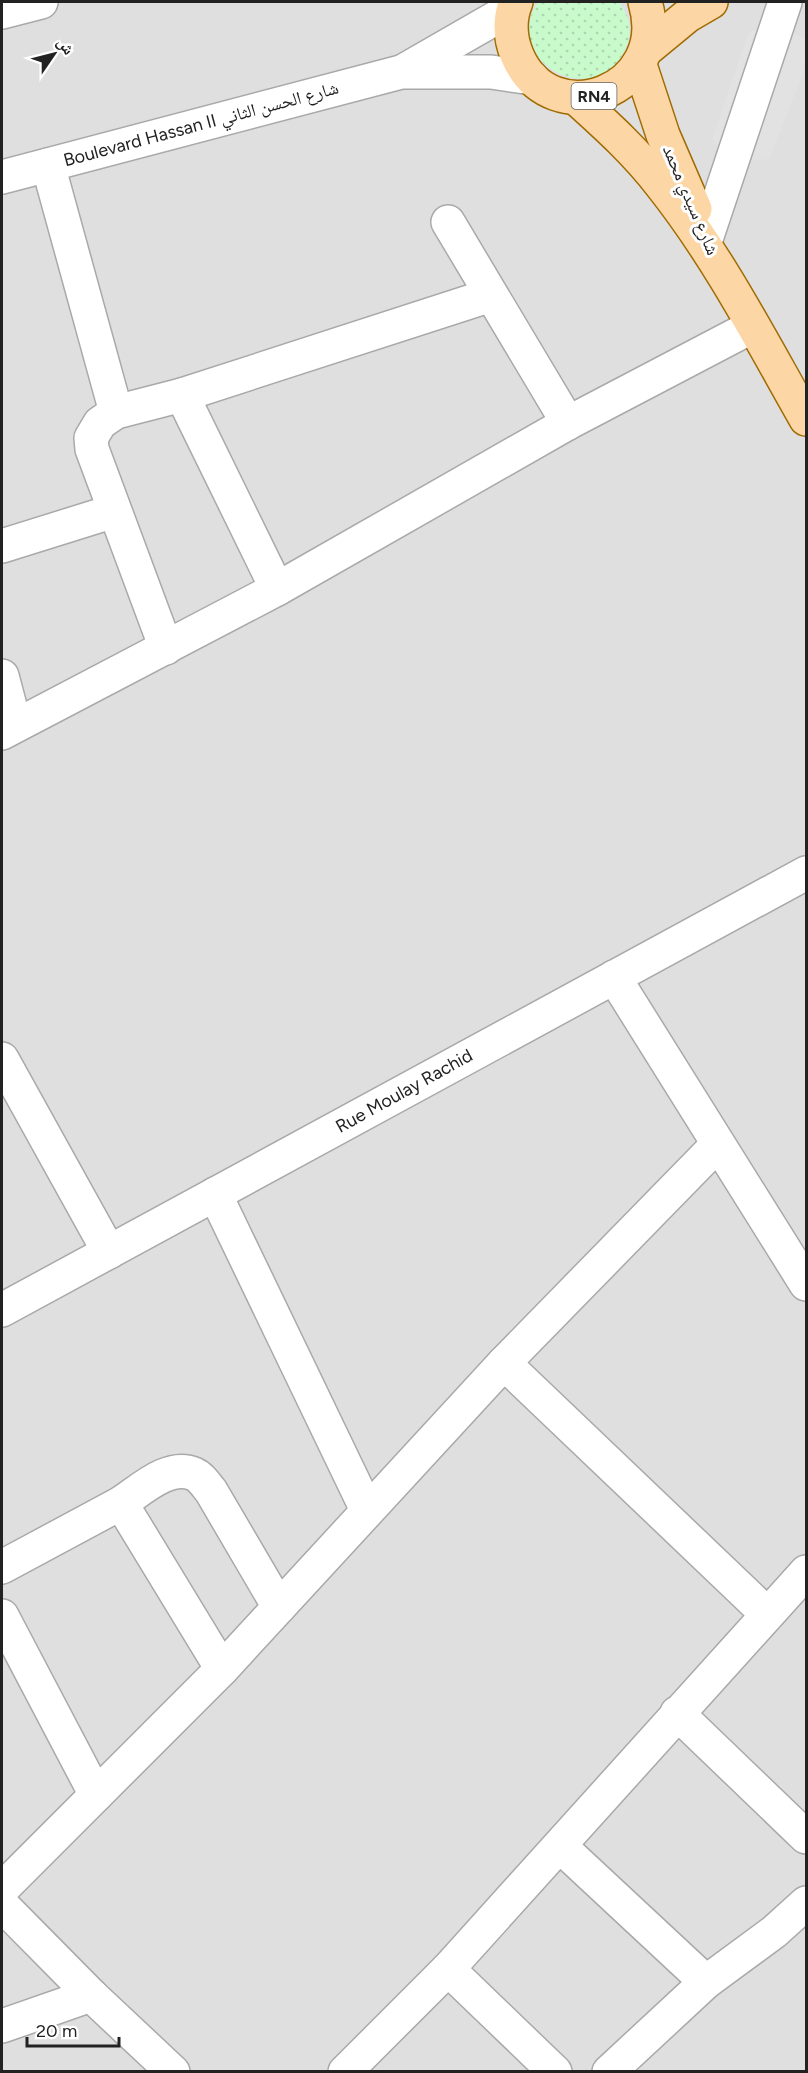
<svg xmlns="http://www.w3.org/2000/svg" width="808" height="2073" viewBox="0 0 808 2073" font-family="Figtree,'Noto Naskh Arabic',sans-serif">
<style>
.residential{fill:#e0dfdf}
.park{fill:url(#park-dots)}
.parking{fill:#e2e2e2}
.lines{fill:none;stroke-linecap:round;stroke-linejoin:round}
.minor-casing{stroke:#a9a9a9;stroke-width:36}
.major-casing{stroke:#a06b00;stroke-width:36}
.minor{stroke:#fff;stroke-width:33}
.major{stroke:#fcd6a4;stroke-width:33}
.labels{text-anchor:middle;stroke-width:6;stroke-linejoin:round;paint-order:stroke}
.shield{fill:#fff;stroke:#646464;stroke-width:1.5}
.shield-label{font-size:16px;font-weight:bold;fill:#222}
.street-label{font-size:18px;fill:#222;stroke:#fff}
</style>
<defs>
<pattern id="park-dots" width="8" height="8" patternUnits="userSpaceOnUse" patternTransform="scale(1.5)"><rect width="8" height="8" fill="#c8facc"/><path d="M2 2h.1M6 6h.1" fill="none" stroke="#acd6af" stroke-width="1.8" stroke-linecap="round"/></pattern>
</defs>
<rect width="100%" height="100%" fill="#f2efe9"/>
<rect class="residential" x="2" y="2" width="804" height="2069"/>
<path class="park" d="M538 2H619C628 14 633 29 627 45 599 116 499 62 538 2Z"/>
<polygon class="parking" points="777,25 806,39 806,65 769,159 731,162 712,139 749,32"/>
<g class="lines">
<defs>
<g id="minor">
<polyline points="2,12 41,2"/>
<polyline points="405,70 513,8"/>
<polyline points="48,165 116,412"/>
<polyline points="2,177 401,72 491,72 532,78"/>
<polyline points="448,222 568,423"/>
<polyline points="707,236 785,2"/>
<polyline points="182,395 277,589"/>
<polyline points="2,546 114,511"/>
<polyline points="166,648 92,449 91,438 100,423 116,412 182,395 491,295"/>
<polyline points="2,676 15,725"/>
<polyline points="2,733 277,589 568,423 753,326"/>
<polyline points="614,977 806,1284"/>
<polyline points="2,1059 109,1252"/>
<polyline points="215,1194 367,1510"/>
<polyline points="2,1310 806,873"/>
<polyline points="504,1363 767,1614"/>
<path d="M121 1503C141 1490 169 1463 194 1474 201 1477 206 1485 211 1491L279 1607"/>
<polyline points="2,1567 121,1503 222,1669"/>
<polyline points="2,1616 96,1795"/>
<polyline points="677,1713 806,1837"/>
<polyline points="560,1846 706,1982"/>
<polyline points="2,1889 222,1669 504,1363 718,1144"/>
<polyline points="2,1905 91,1995 173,2072"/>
<polyline points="448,1969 555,2072"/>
<polyline points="2,2026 91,1995"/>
<polyline points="345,2072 448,1969 806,1572"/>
<polyline points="609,2072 706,1982 774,1932 806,1903"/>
</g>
<g id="major">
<path d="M516 2C509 19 510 38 517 55 551 136 672 91 645 2"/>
<polyline points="647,49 687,16 711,2"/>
<polyline points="640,65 663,135 695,209"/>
<path d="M576 98C606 125 637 153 662 186 719 258 761 340 806 419"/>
</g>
</defs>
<use href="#minor" class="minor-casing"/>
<use href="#major" class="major-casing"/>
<use href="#minor" class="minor"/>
<use href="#major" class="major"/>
</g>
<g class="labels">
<rect class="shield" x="571.5" y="83" width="45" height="26" rx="4.5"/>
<g class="shield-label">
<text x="594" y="102">RN4</text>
</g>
<g class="street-label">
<text transform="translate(201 124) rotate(-15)" y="6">Boulevard Hassan II شارع الحسن الثاني</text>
<text transform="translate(691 200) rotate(67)" y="6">شارع سيدي محمد</text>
<text transform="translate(404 1091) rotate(-29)" y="6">Rue Moulay Rachid</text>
</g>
</g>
<rect width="808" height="2073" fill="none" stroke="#222222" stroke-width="6"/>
<g transform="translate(54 54) rotate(55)" stroke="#ffffff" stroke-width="4.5" paint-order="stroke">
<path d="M0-4.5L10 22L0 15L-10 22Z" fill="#222222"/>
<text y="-9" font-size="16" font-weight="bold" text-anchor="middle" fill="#222222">ش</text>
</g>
<path d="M27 2037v9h92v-9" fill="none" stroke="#222222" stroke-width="3"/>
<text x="36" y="2037" font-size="18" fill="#222222" stroke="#ffffff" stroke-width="4.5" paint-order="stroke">20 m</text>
</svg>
